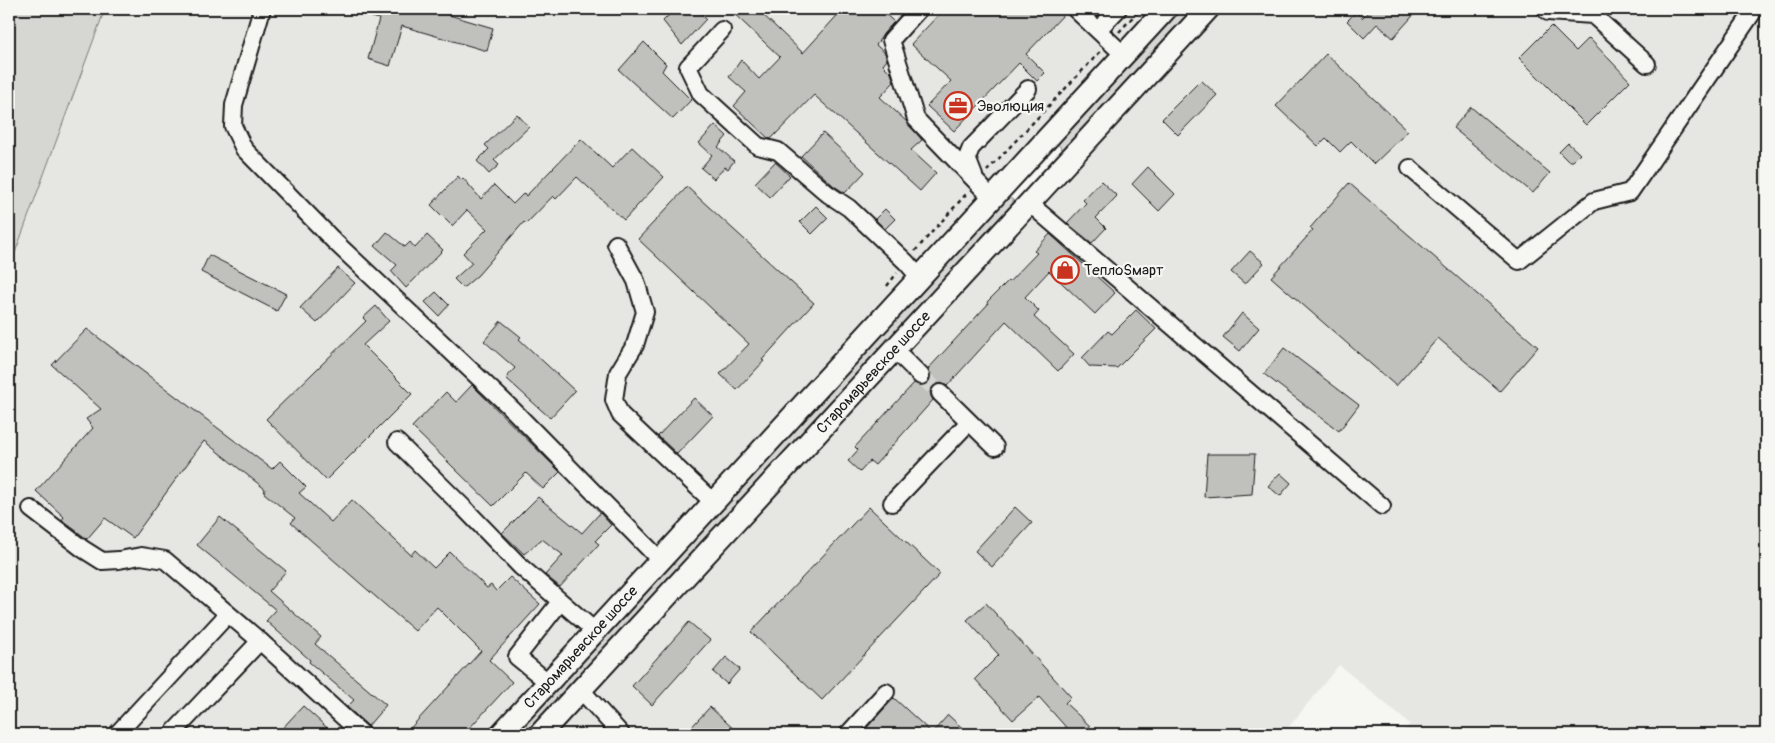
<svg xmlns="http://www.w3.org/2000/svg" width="1775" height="743" viewBox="0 0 1775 743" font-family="Pangolin,sans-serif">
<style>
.built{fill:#e6e6e2}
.green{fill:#d6d6d2;stroke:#797977}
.building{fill:#c0c0bd;stroke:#1c1c1c}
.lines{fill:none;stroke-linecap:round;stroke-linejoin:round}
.minor-tunnel{stroke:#d5d5d2;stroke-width:16;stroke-dasharray:16 8;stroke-linecap:butt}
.minor-casing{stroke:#1c1c1c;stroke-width:20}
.major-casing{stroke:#1c1c1c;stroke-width:25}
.path{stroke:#1c1c1c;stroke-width:2.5;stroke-dasharray:4 4;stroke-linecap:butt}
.minor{stroke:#f6f6f2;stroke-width:16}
.major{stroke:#f6f6f2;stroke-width:21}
.labels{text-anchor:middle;stroke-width:4.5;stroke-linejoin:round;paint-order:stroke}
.poi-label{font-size:15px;fill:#1c1c1c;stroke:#f6f6f2;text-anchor:start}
.street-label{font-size:15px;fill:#1c1c1c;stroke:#f6f6f2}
</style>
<rect width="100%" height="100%" fill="#f6f6f2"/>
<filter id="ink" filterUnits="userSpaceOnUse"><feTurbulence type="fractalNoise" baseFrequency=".02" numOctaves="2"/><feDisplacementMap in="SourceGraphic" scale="10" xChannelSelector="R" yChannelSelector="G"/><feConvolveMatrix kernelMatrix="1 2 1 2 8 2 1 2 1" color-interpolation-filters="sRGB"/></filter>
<g filter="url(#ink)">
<g class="built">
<polygon points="105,9 1160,9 494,734 9,734 9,269"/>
<polygon points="1221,9 1766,9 1766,734 1400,734 1410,724 1339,665 1283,734 553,734"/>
</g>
<g class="green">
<polygon points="9,9 105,9 9,269"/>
<polygon points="1178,9 1194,9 1065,150 1062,149 1056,142"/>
<polygon points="1006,196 1013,200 1013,203 527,734 511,734"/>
</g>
<g class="building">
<polygon points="354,9 429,9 493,28 487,51 402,26 390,66 368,59 379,19 354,12"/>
<polygon points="675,9 697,9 706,19 682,45 663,21"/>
<polygon points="729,9 757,9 803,53 843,9 880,9 894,22 884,33 876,45 885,53 887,60 883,65 891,73 894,82 880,97 906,121 922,140 911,150 936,173 920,191 814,95 771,139 768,138 734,106 746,92 729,77 741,60 759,79 780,57"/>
<polygon points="944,9 1065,9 1066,12 1026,54 1045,73 1037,81 1019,63 954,131 927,106 951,81 911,44"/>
<polygon points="1371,9 1419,9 1393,38 1377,24 1364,38 1347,21 1356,12 1362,18"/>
<polygon points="1551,26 1576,51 1589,38 1630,81 1586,125 1519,58"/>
<polygon points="644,42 666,64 662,71 691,100 673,119 619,70"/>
<polygon points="1326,54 1408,131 1374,164 1351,141 1340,152 1326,138 1318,146 1276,106"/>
<polygon points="1201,80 1217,95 1178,135 1162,119"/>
<polygon points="1471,107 1550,173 1533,193 1453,128"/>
<polygon points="517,114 529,127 494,160 499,165 489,174 477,161 489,149 485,145"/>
<polygon points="715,125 727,136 718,147 734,161 728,169 725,167 714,179 701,168 712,155 699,143"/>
<polygon points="823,133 865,172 845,193 834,186 801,156"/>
<polygon points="581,139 612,168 632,147 664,177 624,220 577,177 556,199 553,196 526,224 524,222 478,275 463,288 454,279 472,263 463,253 487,229 467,210 452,226 431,205 458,176 461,180 463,178 481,199 494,185 513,204 524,193 526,196"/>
<polygon points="1568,143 1580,154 1573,161 1568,161 1559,152"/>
<polygon points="775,162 790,176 770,197 755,183"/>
<polygon points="1148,167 1175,194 1159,211 1132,184"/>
<polygon points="1101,181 1117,196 1096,218 1106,228 1092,243 1067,223 1086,203 1083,200"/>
<polygon points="1349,183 1538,347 1500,391 1438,338 1396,386 1271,277 1313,230 1310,228"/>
<polygon points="687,187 814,303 762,360 764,361 737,390 720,374 749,344 638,239"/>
<polygon points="816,206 828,218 812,234 800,222"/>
<polygon points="885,209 895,219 885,229 875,219"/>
<polygon points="387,232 405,247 410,242 415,248 427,235 443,250 406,288 391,271 397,265 375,246"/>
<polygon points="1050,234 1115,293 1095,314 1049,271 1025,297 1039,311 1034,317 1074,354 1058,371 1006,321 947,386 942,383 933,386 930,391 931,396 933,400 875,465 870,461 860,472 848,461 858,450 855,447 914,383 923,386 928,383 931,374 928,369 988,304 987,302 1008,281 1009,282 1037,253 1034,251"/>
<polygon points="1250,251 1264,263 1245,284 1231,272"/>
<polygon points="209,255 286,294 277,311 201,272"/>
<polygon points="338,268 355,283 317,323 300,308"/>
<polygon points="436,292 449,305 439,316 425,302"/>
<polygon points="376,306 389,321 363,345 412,394 326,480 266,419 366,321 363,318"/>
<polygon points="1136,310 1156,329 1117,368 1090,367 1082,358 1108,331 1112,334"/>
<polygon points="1242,313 1259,328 1240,351 1223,337"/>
<polygon points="501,321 521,337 519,339 575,391 550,418 506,378 515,368 484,341"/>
<polygon points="87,329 272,469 280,461 306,487 299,493 331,522 352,500 411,555 415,550 434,568 450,552 487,588 491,585 496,591 510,577 540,604 489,660 512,682 464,734 405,734 481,651 437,607 415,631 291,523 295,518 264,493 265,489 204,441 133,538 105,518 87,539 62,520 64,517 36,491 93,428 86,419 101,409 52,365"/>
<polygon points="1284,348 1359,405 1339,431 1264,374"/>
<polygon points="472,385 560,472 543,489 526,473 493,506 412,427 446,392 456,402"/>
<polygon points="694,398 713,416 677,454 658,436"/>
<polygon points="1207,454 1255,454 1252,494 1204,497"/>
<polygon points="1280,473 1291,483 1280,496 1268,486"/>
<polygon points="538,497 582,533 600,513 611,525 595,541 599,544 560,587 545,575 563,555 542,539 524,554 502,533"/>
<polygon points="869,507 940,574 822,700 751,632"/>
<polygon points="1015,507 1032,523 992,567 975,551"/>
<polygon points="220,517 286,571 269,591 321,637 315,644 386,705 368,726 347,707 354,700 309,662 310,660 266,621 276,610 197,545"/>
<polygon points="986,603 1071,697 1065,703 1090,726 1082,734 1072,734 1039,697 1013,720 975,679 999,655 967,620"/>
<polygon points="689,622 710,640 652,705 632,686"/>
<polygon points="726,657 740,669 727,684 713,672"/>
<polygon points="894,698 932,733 948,715 969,734 861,734"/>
<polygon points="303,706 334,734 277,734"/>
<polygon points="710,707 739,734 685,734"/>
</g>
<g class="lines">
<polyline class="minor-tunnel" points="921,376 940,393"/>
<defs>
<g id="minor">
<polyline points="262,9 234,105 233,126 244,149 334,241 513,410 661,561"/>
<polyline points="919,9 891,40 916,119 992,198"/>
<polyline points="1075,9 1124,55"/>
<polyline points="1545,9 1548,12 1593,15 1647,64"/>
<polyline points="722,30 688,67 701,94 758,146 778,151 828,194 849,208 906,262 920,278"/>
<polyline points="1098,30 1118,9"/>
<polyline points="1410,168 1519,261 1594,201 1630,192 1755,9"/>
<polyline points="974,176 967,158 971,148 1028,89"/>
<polyline points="1029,203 1382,506"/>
<polyline points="616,244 636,281 645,312 635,345 618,373 614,400 620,414 714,503"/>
<polyline points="895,350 921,376"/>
<polyline points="940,393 995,447"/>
<polyline points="397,442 463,507 521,567 596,632"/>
<polyline points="892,503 969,422"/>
<polyline points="31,509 83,549 102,561 119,560 141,556 165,560 260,641 362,734"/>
<polyline points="549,683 517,657 560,602"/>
<polyline points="581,690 621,734"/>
<polyline points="117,734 228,614"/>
<polyline points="172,734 260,641"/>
<polyline points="848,734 886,692"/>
</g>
<g id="major">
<path id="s1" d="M501 734 1166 9"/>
<path id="s2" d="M540 734 1208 9"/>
</g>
</defs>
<use href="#minor" class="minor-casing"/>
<use href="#major" class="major-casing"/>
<g class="path">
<polyline points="1119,32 1140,9"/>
<polyline points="987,171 1100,52"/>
<polyline points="915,251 968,192"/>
<polyline points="887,286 897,273"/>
</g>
<use href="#minor" class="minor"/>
<use href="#major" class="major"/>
</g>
</g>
<defs>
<symbol id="office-ring" viewBox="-11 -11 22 22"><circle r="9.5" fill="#f6f6f2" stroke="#c8321e" stroke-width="1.5"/><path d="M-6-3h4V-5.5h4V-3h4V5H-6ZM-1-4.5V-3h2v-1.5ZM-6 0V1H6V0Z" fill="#c8321e"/></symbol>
<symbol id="shop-ring" viewBox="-11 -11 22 22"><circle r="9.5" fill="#f6f6f2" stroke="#c8321e" stroke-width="1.5"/><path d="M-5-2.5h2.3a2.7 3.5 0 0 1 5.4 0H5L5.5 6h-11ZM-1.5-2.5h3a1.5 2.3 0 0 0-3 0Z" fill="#c8321e"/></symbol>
</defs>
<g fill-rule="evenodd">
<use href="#office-ring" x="942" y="90" width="32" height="32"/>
<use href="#shop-ring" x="1049" y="254" width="32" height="32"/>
</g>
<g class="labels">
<g class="poi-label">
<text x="977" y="111">Эволюция</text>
<text x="1084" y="275">ТеплоSмарт</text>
</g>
<g class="street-label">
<text dy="5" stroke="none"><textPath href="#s2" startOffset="492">Старомарьевское шоссе</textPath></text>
<text dy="5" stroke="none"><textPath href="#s1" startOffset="118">Старомарьевское шоссе</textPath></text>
</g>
</g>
<rect width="1775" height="743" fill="none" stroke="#f6f6f2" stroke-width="30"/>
<rect x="15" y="15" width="1745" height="713" fill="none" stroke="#1c1c1c" stroke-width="2" filter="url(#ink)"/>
</svg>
